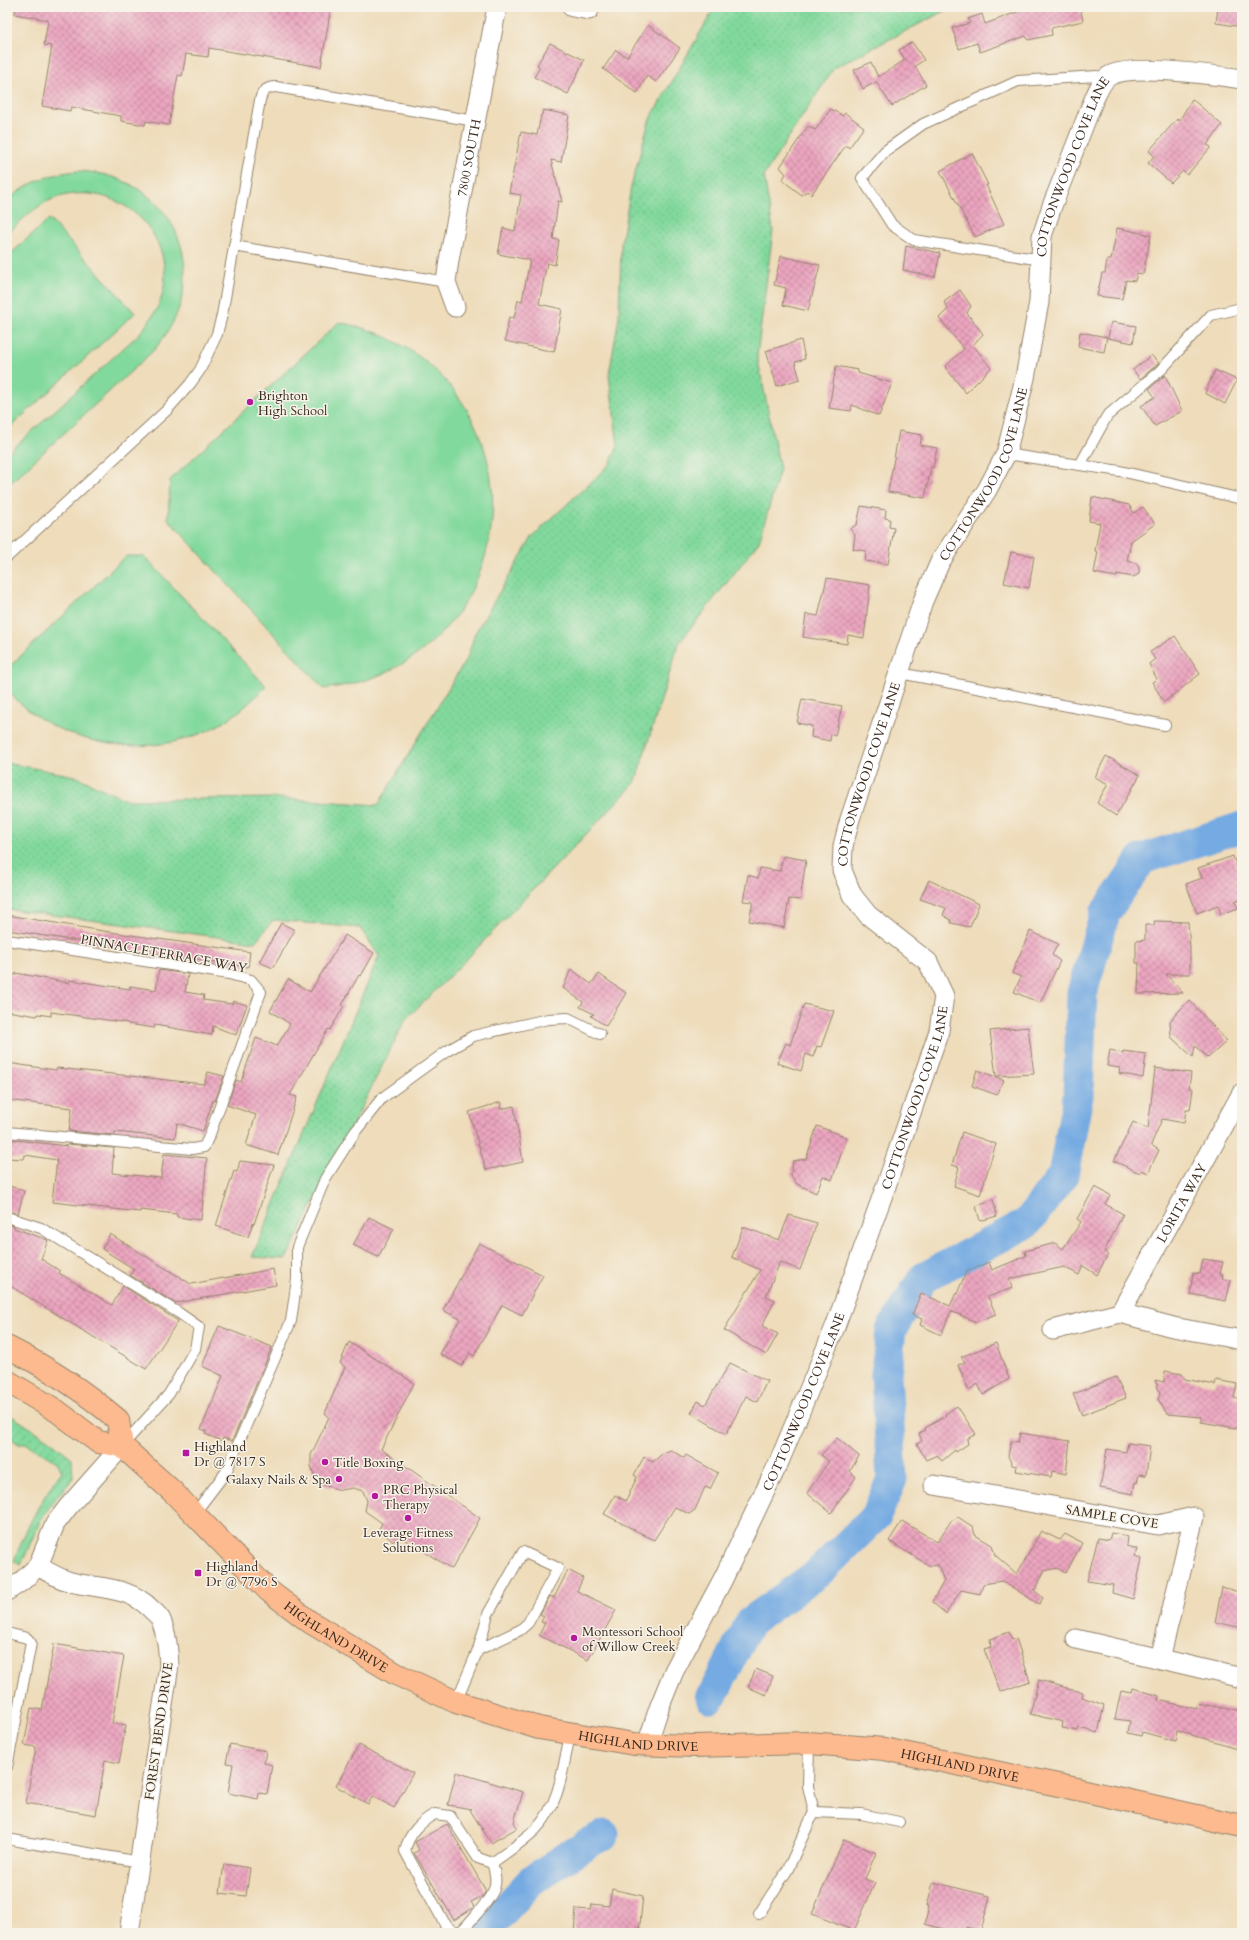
<svg xmlns="http://www.w3.org/2000/svg" width="1249" height="1940" viewBox="0 0 1249 1940" font-family="Cardo,serif">
<style>
.grass{fill:url(#grass-dots);stroke:#5e825e}
.park{fill:#82d99d;stroke:#5e825e}
.garden{fill:url(#garden-furrows);stroke:#5e825e}
.lines{fill:none;stroke-linecap:round;stroke-linejoin:round}
.river{stroke:#75aae2;stroke-width:31}
.building{fill:url(#building-cross-hatch)}
.service-casing{stroke:#94836c;stroke-width:12}
.minor-casing{stroke:#94836c;stroke-width:21}
.primary-casing{stroke:#94836c;stroke-width:24}
.service{stroke:#fff;stroke-width:10}
.minor{stroke:#fff;stroke-width:19}
.primary{stroke:#fcba8e;stroke-width:22}
.poi-dot{fill:#b5179e;stroke:#f7f3e8;stroke-width:1.5}
.labels{text-anchor:middle;stroke-width:3;stroke-linejoin:round;paint-order:stroke}
.street-label{font-size:13px;fill:#3b2a1e;stroke:#f7f3e8}
.poi-label{font-size:13px;fill:#3b2a1e;stroke:#f7f3e8;text-anchor:start}
</style>
<defs>
<pattern id="grass-dots" width="8" height="8" patternUnits="userSpaceOnUse"><rect width="8" height="8" fill="#82d99d"/><path d="M2 2h.1M6 6h.1" fill="none" stroke="#71ba87" stroke-width="1.8" stroke-linecap="round"/></pattern>
<pattern id="garden-furrows" width="10" height="10" patternUnits="userSpaceOnUse"><rect width="10" height="10" fill="#82d99d"/><path d="M-1 1l2-2M0 10L10 0M9 11l2-2" fill="none" stroke="#71ba87"/></pattern>
<pattern id="building-cross-hatch" width="8" height="8" patternUnits="userSpaceOnUse"><rect width="8" height="8" fill="#eca5c0"/><path d="M0 0l8 8M0 8l8-8" fill="none" stroke="#c0879b"/></pattern>
</defs>
<rect width="100%" height="100%" fill="#f7f3e8"/>
<filter id="ink" filterUnits="userSpaceOnUse"><feTurbulence type="fractalNoise" baseFrequency=".025" numOctaves="2"/><feDisplacementMap in="SourceGraphic" scale="8" xChannelSelector="R" yChannelSelector="G"/><feConvolveMatrix kernelMatrix="1 2 1 2 8 2 1 2 1" color-interpolation-filters="sRGB"/></filter>
<filter id="wash" filterUnits="userSpaceOnUse"><feTurbulence type="fractalNoise" baseFrequency=".012" numOctaves="4" result="noise"/><feDisplacementMap in="SourceGraphic" scale="16" xChannelSelector="R" yChannelSelector="G"/><feGaussianBlur stdDeviation="0.9" result="paint"/><feColorMatrix in="noise" values="0 0 0 0 0 0 0 0 0 0 0 0 0 0 0 0 0 1.4 0 .05"/><feComposite in="paint" operator="in"/></filter>
<g filter="url(#wash)">
<rect width="100%" height="100%" fill="#eedcba"/>
<polygon class="grass" points="715,7 952,7 834,68 764,175 773,230 757,356 780,469 759,542 679,643 635,783 461,965 405,1020 286,1259 252,1257 379,956 360,928 273,920 255,942 7,909 7,763 75,776 126,800 276,798 378,805 468,656 475,633 533,536 610,464 618,446 609,375 619,317 621,245 631,187 649,121"/>
<g class="park">
<path d="M79 171C178 176 219 280 152 352L7 486V454L138 335C147 325 156 313 161 299 181 235 116 175 53 199 35 206 21 221 7 234V201C28 182 51 173 79 171Z"/>
<polygon points="49,219 135,313 7,430 7,257"/>
<path d="M339 322C361 327 382 333 401 345 437 365 465 398 480 437 516 527 473 636 382 674 364 682 344 686 324 689L168 519 170 480Z"/>
<path d="M126 556H144L266 686C252 701 236 716 217 726 149 762 58 748 7 690V669Z"/>
</g>
<path class="garden" d="M7 1413 49 1440 72 1458 73 1479 56 1498 41 1519 21 1565 14 1561C26 1528 41 1499 62 1471L57 1462 26 1444H19L7 1436Z"/>
<g class="lines">
<g class="river">
<polyline points="711,1698 750,1622 818,1573 876,1516 892,1479 886,1374 891,1330 923,1278 1027,1223 1063,1175 1078,1096 1082,993 1105,913 1142,859 1242,827"/>
<polyline points="483,1933 532,1880 588,1843 604,1835"/>
</g>
</g>
<g id="blocks">
<g class="building">
<polygon points="16,7 331,7 321,67 209,48 208,57 186,54 182,76 178,75 169,125 146,121 145,125 121,121 121,116 71,107 70,111 42,106 52,46 44,45 48,20 15,14"/>
<polygon points="1019,7 1080,7 1083,21 1051,28 1052,35 1028,40 1026,36 980,52 977,43 959,49 952,28 970,23 968,19 982,14 985,24 1020,11"/>
<polygon points="1218,7 1242,7 1242,27 1216,23"/>
<polygon points="648,25 680,48 656,82 647,76 637,93 603,69 616,50 627,57"/>
<polygon points="912,42 924,60 915,66 926,85 892,106 876,82 863,89 854,70 871,62 878,77 905,60 899,50"/>
<polygon points="550,43 584,60 568,94 534,77 540,67 537,65"/>
<polygon points="1192,99 1222,125 1207,145 1211,147 1187,175 1183,171 1171,183 1148,163 1154,156 1149,151 1177,119 1179,121"/>
<polygon points="831,109 843,116 845,113 864,127 849,148 846,145 811,195 807,191 802,195 782,180 786,174 780,167 808,126 815,130"/>
<polygon points="543,110 569,115 561,162 551,160 562,202 558,201 553,239 559,240 555,265 547,263 539,304 562,309 554,352 505,341 509,317 514,318 518,300 522,301 530,260 498,254 503,228 515,231 521,195 509,193 521,132 537,135 541,115 542,115"/>
<polygon points="972,153 988,185 986,185 1004,224 975,237 940,171"/>
<polygon points="1117,228 1151,235 1143,274 1137,273 1135,281 1126,280 1122,299 1097,296 1102,273 1105,273 1107,260 1111,260"/>
<polygon points="906,246 940,253 935,277 903,270"/>
<polygon points="781,256 820,265 808,311 783,305 786,288 774,285"/>
<polygon points="960,290 971,306 967,313 983,334 973,345 991,368 966,393 945,367 964,349 939,318 948,309 944,302"/>
<polygon points="1111,322 1136,326 1133,343 1108,338"/>
<polygon points="1080,332 1107,337 1104,352 1078,347"/>
<polygon points="801,340 805,359 795,362 800,379 777,386 766,351"/>
<polygon points="1151,355 1159,363 1140,379 1133,370"/>
<polygon points="836,366 858,370 858,373 892,383 879,416 852,405 851,411 829,408"/>
<polygon points="1215,370 1237,380 1225,404 1205,393"/>
<polygon points="1165,375 1182,411 1155,426 1141,406 1155,397 1149,389"/>
<polygon points="899,431 922,435 920,445 937,448 933,468 931,467 925,498 888,492"/>
<polygon points="1092,497 1129,505 1134,513 1143,507 1155,524 1131,541 1127,561 1136,563 1139,568 1139,574 1133,577 1117,574 1117,577 1094,573 1098,552 1095,551 1100,523 1089,521"/>
<polygon points="861,506 886,510 885,518 890,519 889,527 894,528 888,564 865,561 866,551 853,549 855,535 850,529 857,524"/>
<polygon points="1011,552 1034,556 1029,588 1004,583"/>
<polygon points="827,578 870,585 864,638 848,635 847,644 803,637 806,614 818,616"/>
<polygon points="1175,636 1200,674 1164,702 1152,682 1157,679 1149,664 1155,659 1150,652"/>
<polygon points="802,699 842,706 835,736 831,734 830,741 811,737 812,726 797,723"/>
<polygon points="1106,756 1140,775 1116,816 1097,803 1108,784 1095,777"/>
<polygon points="783,856 806,860 800,900 789,899 784,928 749,921 753,902 743,901 748,875 758,878 760,868 780,871"/>
<polygon points="1233,856 1239,873 1242,871 1242,898 1235,901 1238,908 1221,914 1218,905 1197,913 1186,884 1202,878 1198,868"/>
<polygon points="929,880 979,904 970,927 951,923 951,920 943,915 946,908 920,899"/>
<polygon points="7,915 103,931 250,952 248,967 191,958 191,962 161,957 161,954 7,930"/>
<polygon points="1154,921 1188,922 1190,949 1190,974 1166,974 1183,993 1138,994 1139,963 1136,963 1136,941 1145,940 1145,925 1155,925"/>
<polygon points="281,923 295,930 273,968 259,962"/>
<polygon points="1030,931 1058,944 1052,955 1060,961 1040,1003 1014,992 1021,977 1012,973"/>
<polygon points="345,935 374,953 361,976 359,975 342,1005 344,1006 330,1030 328,1029 290,1095 297,1097 278,1155 246,1145 256,1115 227,1105 236,1080 241,1082 256,1038 277,1046 290,1024 270,1011 288,979 310,992"/>
<polygon points="571,969 591,984 599,974 626,993 606,1026 591,1016 594,1014 580,1007 583,1002 563,988"/>
<polygon points="159,970 188,974 185,992 204,995 203,1000 232,1004 233,1001 247,1005 236,1035 213,1026 212,1035 155,1025 154,1028 128,1024 128,1023 51,1012 51,1016 38,1014 37,1016 7,1011 7,974 16,975 16,973 69,983 69,980 130,989 130,986 156,990"/>
<polygon points="1189,1000 1227,1041 1208,1058 1195,1046 1193,1057 1171,1037 1170,1021"/>
<polygon points="804,1004 834,1011 821,1047 817,1046 813,1057 806,1054 801,1071 777,1063 786,1043 790,1045"/>
<polygon points="1028,1027 1034,1074 996,1076 990,1031"/>
<polygon points="1110,1050 1123,1053 1123,1051 1146,1054 1143,1078 1119,1073 1120,1068 1107,1066"/>
<polygon points="7,1063 56,1070 57,1068 204,1084 208,1072 224,1076 215,1101 213,1100 203,1131 177,1123 175,1138 115,1132 115,1135 69,1131 72,1108 7,1100"/>
<polygon points="1155,1068 1191,1073 1189,1088 1193,1089 1190,1110 1186,1110 1184,1123 1162,1119 1151,1145 1159,1150 1148,1173 1142,1170 1140,1173 1114,1161 1133,1122 1148,1129"/>
<polygon points="977,1070 1004,1080 997,1095 972,1086"/>
<polygon points="501,1102 500,1109 514,1106 523,1162 486,1170 469,1112"/>
<polygon points="817,1126 847,1137 832,1180 823,1176 816,1193 797,1184 791,1175 793,1161 806,1159"/>
<polygon points="962,1132 996,1144 980,1195 954,1186 959,1167 952,1165"/>
<polygon points="7,1139 67,1146 68,1144 114,1148 112,1173 161,1178 164,1154 207,1158 201,1220 177,1217 177,1214 140,1210 140,1212 52,1202 57,1160 25,1155 24,1159 7,1158"/>
<polygon points="240,1161 274,1165 254,1224 253,1223 248,1237 216,1226 234,1171 237,1172"/>
<polygon points="7,1185 24,1191 18,1214 7,1211"/>
<polygon points="1095,1187 1110,1195 1105,1204 1123,1214 1104,1252 1108,1254 1097,1275 1083,1266 1079,1275 1064,1267 1009,1279 1012,1288 988,1297 996,1314 976,1322 951,1311 941,1335 920,1325 922,1319 912,1315 921,1293 950,1306 956,1293 957,1294 966,1272 989,1262 992,1270 1026,1256 1025,1251 1055,1243 1063,1249 1081,1222 1077,1219"/>
<polygon points="993,1199 997,1216 980,1221 976,1206"/>
<polygon points="789,1215 817,1223 800,1270 780,1262 766,1296 775,1300 762,1326 778,1334 766,1355 724,1330 760,1270 732,1257 743,1227 779,1240"/>
<polygon points="369,1217 394,1229 378,1257 353,1245"/>
<polygon points="7,1224 14,1226 14,1228 48,1240 41,1259 60,1271 59,1273 112,1305 123,1286 178,1321 146,1369 7,1284"/>
<polygon points="110,1234 191,1284 273,1269 276,1285 175,1303 130,1275 134,1269 102,1249"/>
<polygon points="479,1243 543,1275 522,1315 502,1305 474,1356 470,1353 462,1366 440,1354 460,1319 443,1310"/>
<polygon points="1203,1259 1223,1262 1220,1274 1223,1274 1222,1279 1231,1280 1226,1301 1190,1294 1193,1273 1200,1274"/>
<polygon points="219,1326 272,1347 232,1441 223,1438 222,1441 205,1434 206,1431 201,1429 223,1376 202,1366"/>
<polygon points="349,1342 414,1383 381,1449 480,1518 452,1569 399,1536 393,1542 379,1529 382,1523 365,1511 367,1501 363,1491 353,1488 341,1490 323,1485 314,1475 311,1466 311,1455 329,1417 325,1413 345,1367 340,1363"/>
<polygon points="996,1343 1009,1379 983,1395 978,1384 969,1390 958,1365 965,1362 961,1357"/>
<polygon points="730,1363 767,1381 757,1402 746,1396 726,1434 691,1413 698,1401 705,1405"/>
<polygon points="1165,1371 1182,1374 1185,1379 1215,1385 1216,1380 1237,1384 1234,1398 1242,1399 1242,1429 1201,1422 1201,1417 1167,1414 1158,1399 1160,1393 1155,1380 1164,1382"/>
<polygon points="1116,1377 1126,1398 1082,1415 1073,1394"/>
<polygon points="957,1406 976,1434 967,1439 968,1444 956,1452 955,1450 942,1461 937,1455 926,1460 917,1444 922,1441 919,1434 926,1429 925,1428 946,1416 945,1414"/>
<polygon points="1020,1433 1070,1441 1066,1474 1052,1471 1051,1477 1016,1471 1017,1466 1012,1465 1008,1456 1011,1441 1018,1442"/>
<polygon points="837,1438 859,1456 850,1471 856,1477 831,1513 807,1493 829,1461 821,1455"/>
<polygon points="1128,1443 1150,1446 1146,1475 1139,1474 1137,1483 1135,1482 1133,1494 1100,1488 1107,1449 1126,1452"/>
<polygon points="671,1450 684,1458 686,1455 718,1473 710,1489 705,1487 695,1510 689,1514 675,1507 654,1540 604,1514 615,1495 626,1501 637,1477 634,1475 644,1457 653,1462 663,1453"/>
<polygon points="958,1517 973,1527 975,1535 992,1545 995,1555 1017,1574 1041,1531 1060,1540 1065,1534 1082,1543 1066,1573 1057,1568 1044,1571 1036,1589 1033,1589 1043,1598 1039,1604 1002,1581 983,1584 980,1594 961,1590 946,1614 932,1602 944,1581 938,1565 930,1566 889,1541 902,1521 937,1542 951,1521"/>
<polygon points="1111,1533 1127,1536 1126,1546 1137,1549 1135,1556 1142,1559 1133,1599 1112,1593 1113,1585 1087,1581 1098,1538 1109,1540"/>
<polygon points="568,1570 583,1578 577,1591 616,1610 588,1660 539,1635 545,1623 541,1622 544,1616 540,1614 550,1596 554,1598"/>
<polygon points="1222,1587 1242,1593 1242,1628 1215,1622"/>
<polygon points="1009,1632 1012,1640 1016,1638 1030,1681 1000,1692 984,1649 991,1647 990,1639"/>
<polygon points="54,1644 124,1656 112,1723 126,1725 119,1763 105,1760 96,1815 26,1803 36,1747 24,1745 31,1708 42,1710"/>
<polygon points="756,1669 773,1676 766,1695 748,1687"/>
<polygon points="1039,1680 1067,1688 1067,1689 1083,1692 1082,1697 1104,1705 1098,1733 1079,1728 1078,1731 1062,1728 1063,1722 1030,1714"/>
<polygon points="1133,1688 1159,1696 1158,1700 1197,1709 1198,1703 1242,1712 1242,1749 1177,1731 1175,1741 1142,1732 1141,1736 1128,1733 1130,1721 1115,1719 1121,1691 1132,1693"/>
<polygon points="230,1744 266,1751 264,1763 272,1765 267,1794 259,1793 258,1799 228,1793 233,1764 226,1763"/>
<polygon points="359,1745 413,1773 394,1808 373,1796 368,1804 336,1786"/>
<polygon points="456,1772 523,1792 514,1822 517,1828 491,1843 470,1810 472,1809 448,1805"/>
<polygon points="447,1824 486,1891 483,1896 471,1902 474,1907 473,1908 454,1920 414,1853 419,1850 415,1842"/>
<polygon points="844,1839 876,1853 865,1879 875,1883 854,1931 812,1914"/>
<polygon points="224,1864 250,1868 246,1896 220,1893"/>
<polygon points="933,1882 990,1896 981,1931 966,1927 965,1933 959,1933 925,1924 929,1906 927,1906"/>
<polygon points="612,1889 643,1896 639,1933 574,1933 576,1909 591,1910 592,1904 609,1906"/>
</g>
</g>
</g>
<g filter="url(#ink)">
<use href="#blocks" fill-opacity="0" stroke="#94836c" stroke-width="1"/>
<g class="lines">
<defs>
<g id="service">
<polyline points="234,246 446,282"/>
<polyline points="1042,260 914,240 892,225 862,178 885,151 923,124 1018,81 1097,76 1103,82"/>
<polyline points="1006,454 1120,471 1242,499"/>
<polyline points="1080,465 1107,416 1162,369 1211,315 1242,308"/>
<path d="M7 557 167 410 190 384 200 370 217 334 222 315 260 100C262 91 267 87 276 87L475 121"/>
<polyline points="900,673 1165,725"/>
<polyline points="7,940 229,974 251,980 261,992 210,1134 204,1147 192,1149 7,1132"/>
<polyline points="7,1217 41,1228 179,1313 199,1327 195,1349 169,1394 122,1446"/>
<polyline points="194,1514 226,1472 291,1321 297,1279 297,1247 325,1179 355,1132 382,1098 447,1051 473,1036 548,1019 568,1018 600,1034"/>
<polyline points="7,1633 27,1638 31,1643 7,1767"/>
<polyline points="456,1702 478,1650 520,1630 528,1623 558,1568 523,1552 488,1614 478,1650"/>
<polyline points="809,1743 808,1786 814,1812 861,1814 899,1822"/>
<path d="M435 1814 450 1816 478 1858 492 1863C500 1885 494 1893 480 1910 474 1917 468 1925 461 1931 453 1932 450 1930 445 1924L405 1851C408 1835 421 1821 435 1814Z"/>
<polyline points="7,1839 140,1862"/>
<path d="M492 1863C507 1852 523 1842 536 1829 560 1805 563 1766 570 1735"/>
<polyline points="759,1914 788,1869 814,1812"/>
</g>
<g id="minor">
<polyline points="572,7 589,10"/>
<path id="s1" d="M455 307 446 282 449 260 497 7"/>
<path id="s2" d="M1120 1313 1242 1093"/>
<polyline points="1053,1330 1120,1313 1173,1327 1242,1340"/>
<polyline points="934,1485 1158,1525 1194,1517 1160,1659"/>
<path d="M38 1566C48 1572 59 1579 71 1582 99 1589 129 1586 151 1609 154 1612 159 1616 161 1620 167 1635 168 1650 169 1665L129 1933"/>
<polyline points="7,1591 21,1582 38,1566 55,1524 68,1507 122,1446"/>
<polyline points="1076,1639 1242,1678"/>
<path id="s3" d="M647 1745 659 1708 674 1671 723 1579 779 1462 835 1327 886 1186 939 1031 944 996 928 962 868 915 852 895 842 870 843 846 850 819 923 601 940 562 987 490 1006 454 1025 378 1039 302 1042 236 1052 206 1094 99C1098 91 1102 79 1111 75 1135 64 1214 75 1242 79"/>
</g>
<g id="primary">
<path d="M7 1347C47 1367 84 1391 118 1420L122 1446"/>
<path id="s4" d="M7 1381 57 1411 98 1442 122 1446 173 1492 269 1591 310 1622 396 1674 456 1702 539 1728 634 1744 694 1746 809 1743 884 1749 1063 1786 1242 1826"/>
</g>
</defs>
<use href="#service" class="service-casing"/>
<use href="#minor" class="minor-casing"/>
<use href="#primary" class="primary-casing"/>
<use href="#service" class="service"/>
<use href="#minor" class="minor"/>
<use href="#primary" class="primary"/>
</g>
</g>
<g class="poi-dot">
<circle cx="250" cy="402" r="4"/>
<rect x="182" y="1449" width="8" height="8" rx="2"/>
<circle cx="325" cy="1462" r="4"/>
<circle cx="339" cy="1479" r="4"/>
<circle cx="375" cy="1496" r="4"/>
<circle cx="408" cy="1518" r="4"/>
<rect x="194" y="1569" width="8" height="8" rx="2"/>
<circle cx="574" cy="1638" r="4"/>
</g>
<g class="labels">
<g class="street-label">
<text dy="5" stroke="none"><textPath href="#s1" startOffset="153">7800 SOUTH</textPath></text>
<text dy="5" stroke="none"><textPath href="#s3" startOffset="1722">COTTONWOOD COVE LANE</textPath></text>
<text dy="5" stroke="none"><textPath href="#s3" startOffset="1398">COTTONWOOD COVE LANE</textPath></text>
<text dy="5" stroke="none"><textPath href="#s3" startOffset="1074">COTTONWOOD COVE LANE</textPath></text>
<text transform="translate(164 953) rotate(10)" y="5">PINNACLETERRACE WAY</text>
<text dy="5" stroke="none"><textPath href="#s3" startOffset="702">COTTONWOOD COVE LANE</textPath></text>
<text dy="5" stroke="none"><textPath href="#s2" startOffset="126">LORITA WAY</textPath></text>
<text dy="5" stroke="none"><textPath href="#s3" startOffset="378">COTTONWOOD COVE LANE</textPath></text>
<text transform="translate(1112 1516) rotate(9)" y="5">SAMPLE COVE</text>
<text dy="5" stroke="none"><textPath href="#s4" startOffset="422">HIGHLAND DRIVE</textPath></text>
<text transform="translate(158 1731) rotate(-82)" y="5">FOREST BEND DRIVE</text>
<text dy="5" stroke="none"><textPath href="#s4" startOffset="746">HIGHLAND DRIVE</textPath></text>
<text dy="5" stroke="none"><textPath href="#s4" startOffset="1070">HIGHLAND DRIVE</textPath></text>
</g>
<g class="poi-label">
<text x="258" y="400">Brighton<tspan x="258" dy="15">High School</tspan></text>
<text x="194" y="1451">Highland<tspan x="194" dy="15">Dr @ 7817 S</tspan></text>
<text x="333" y="1467">Title Boxing</text>
<text x="331" y="1484" text-anchor="end">Galaxy Nails &amp; Spa</text>
<text x="383" y="1494">PRC Physical<tspan x="383" dy="15">Therapy</tspan></text>
<text x="408" y="1537" text-anchor="middle">Leverage Fitness<tspan x="408" dy="15">Solutions</tspan></text>
<text x="206" y="1571">Highland<tspan x="206" dy="15">Dr @ 7796 S</tspan></text>
<text x="582" y="1636">Montessori School<tspan x="582" dy="15">of Willow Creek</tspan></text>
</g>
</g>
<rect width="1249" height="1940" fill="none" stroke="#f7f3e8" stroke-width="24"/>
</svg>
